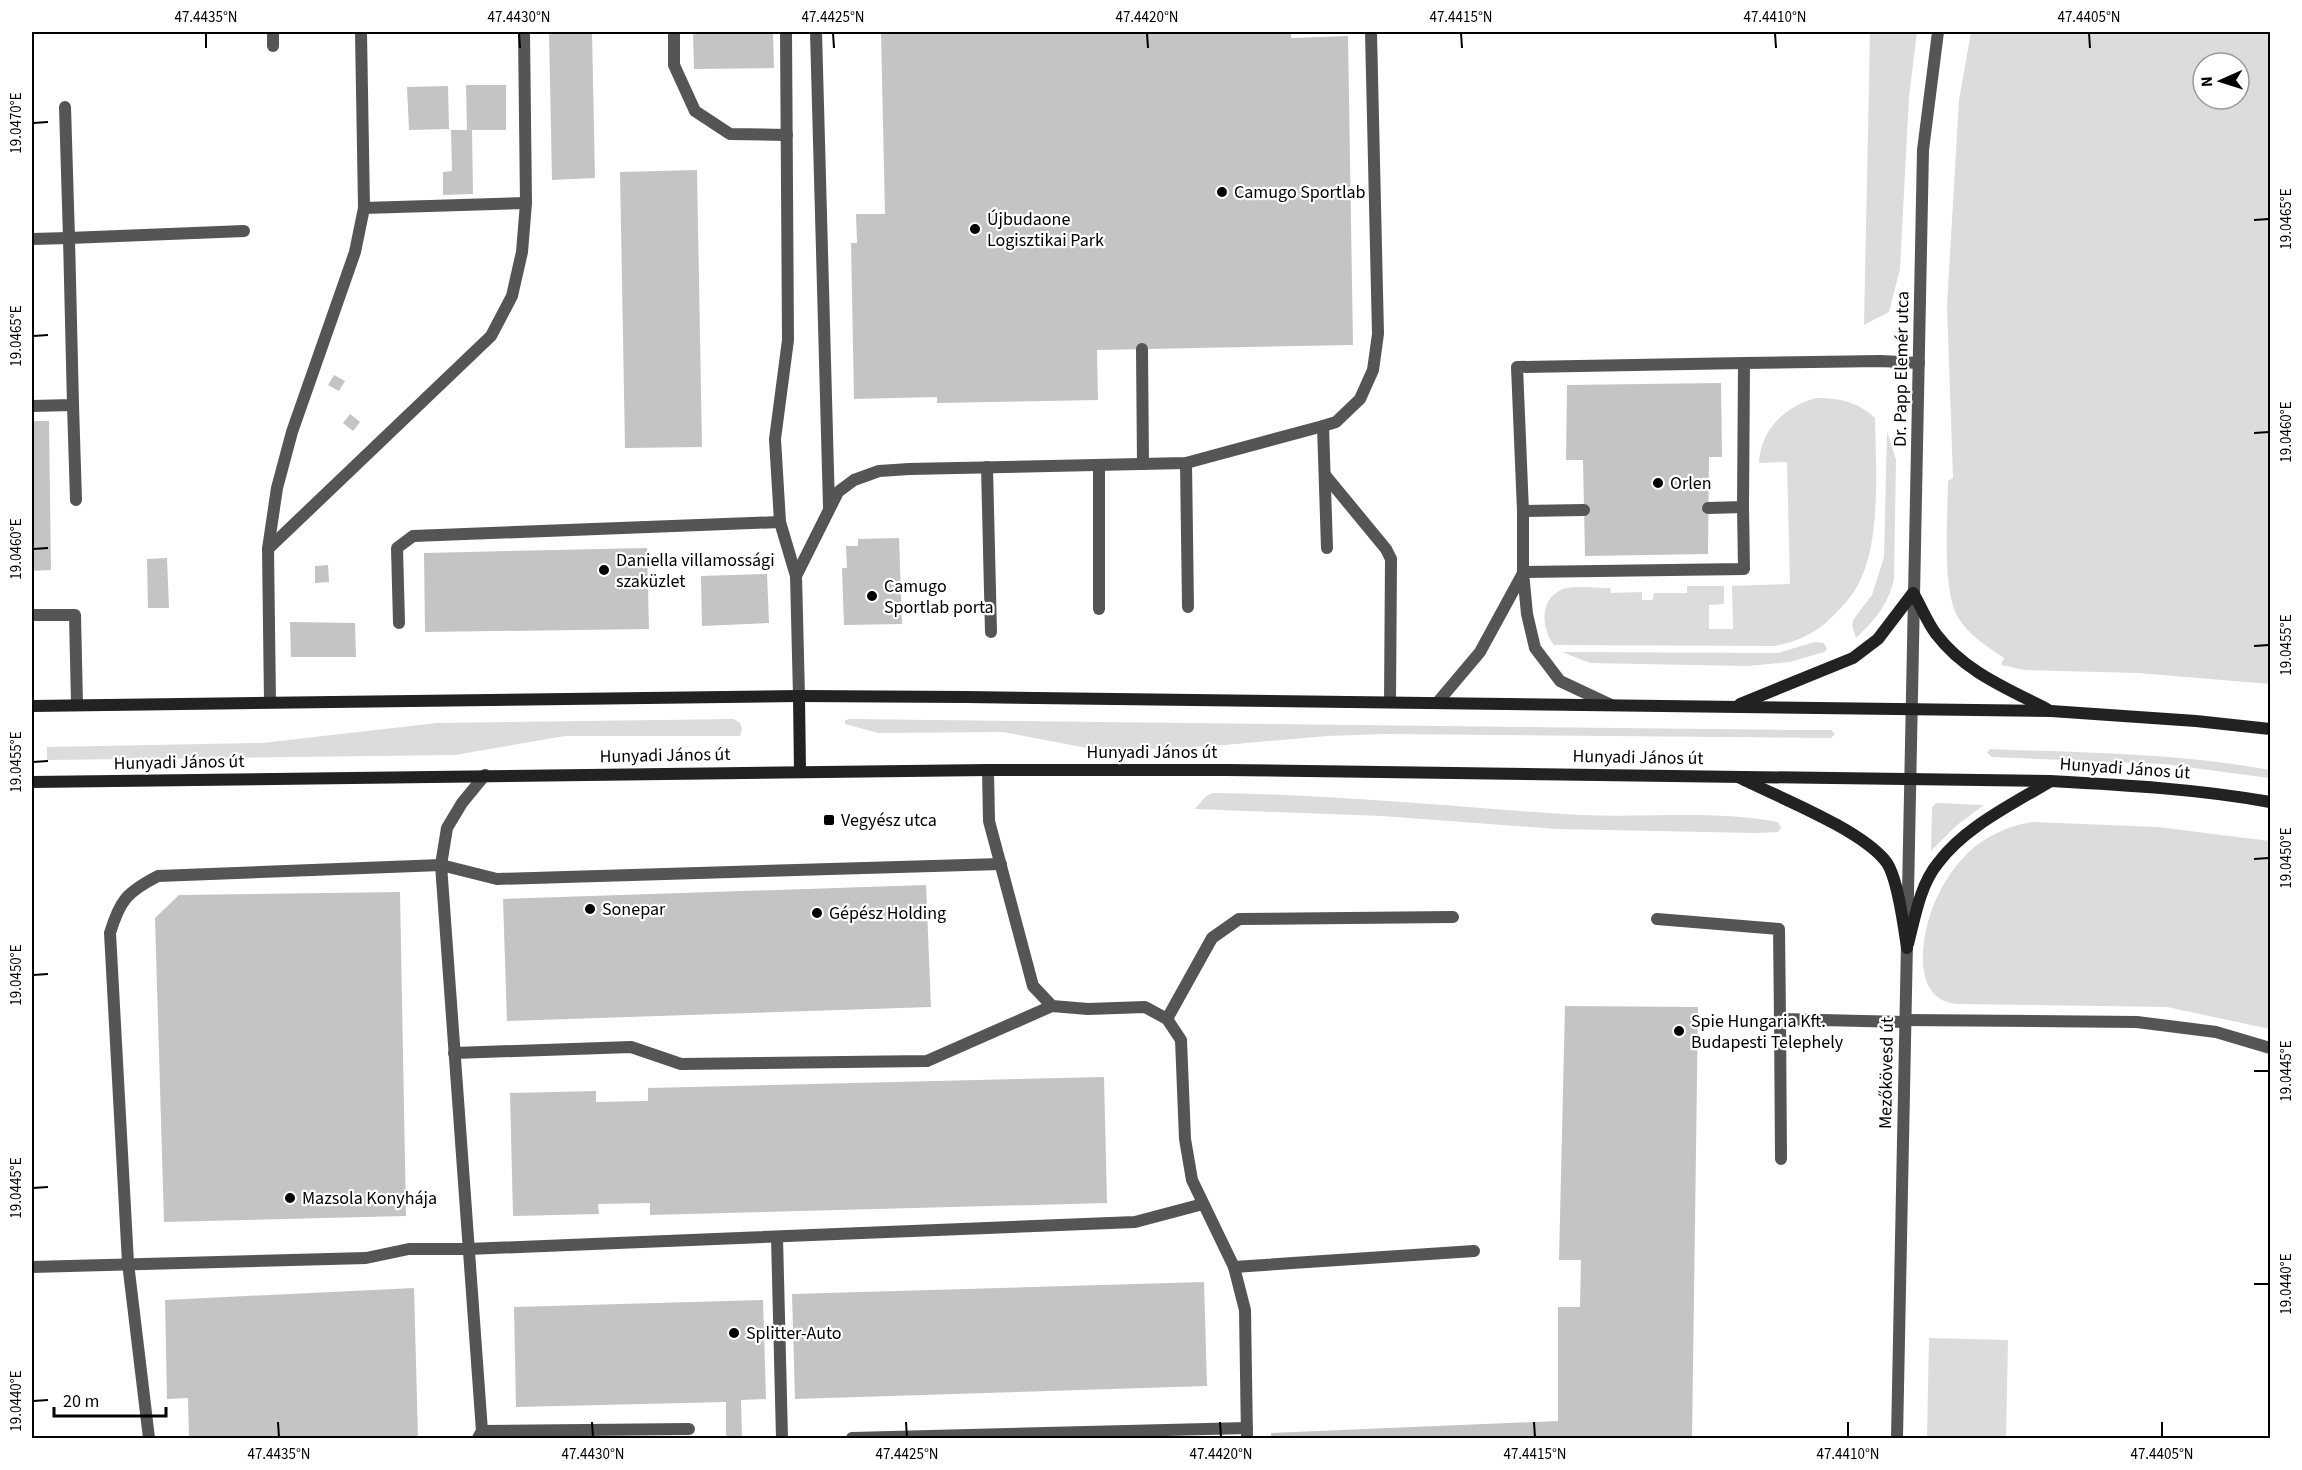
<svg xmlns="http://www.w3.org/2000/svg" width="2302" height="1470" viewBox="0 0 2302 1470" font-family="'Source Sans 3',sans-serif">
<style>
.green{fill:#dcdcdc;fill-rule:evenodd}
.building{fill:#c4c4c4}
.lines{fill:none;stroke-linecap:round;stroke-linejoin:round}
.lane{stroke:#555;stroke-width:12}
.street{stroke:#555;stroke-width:12}
.secondary{stroke:#222;stroke-width:12}
.ticks{fill:none;stroke:#000;stroke-width:2}
.poi-dot{fill:#000;stroke:#fff;stroke-width:2}
.labels{text-anchor:middle;stroke-width:4.5;stroke-linejoin:round;paint-order:stroke}
.poi-label{font-size:18px;fill:#000;stroke:#fff;text-anchor:start}
.street-label{font-size:18px;fill:#000;stroke:#fff}
.neatline{fill:none;stroke:#000;stroke-width:2}
.ticks-label{font-size:15px;text-anchor:middle;fill:#000}
</style>
<rect width="100%" height="100%" fill="#fff"/>
<g class="green">
<polygon points="1870,32 1917,32 1909,97 1900,269 1889,312 1864,325"/>
<path d="M1971 32H2270V684L2138 673 2025 670 2001 665 2004 658C1988 647 1970 636 1959 619 1941 591 1948 515 1948 481L1953 478 1947 306 1959 100ZM2203 63H2239V99H2203Z"/>
<path d="M1817 398C1839 398 1859 402 1875 418 1876 468 1882 547 1855 590 1849 599 1842 607 1834 615 1818 632 1798 642 1774 646L1554 645C1541 629 1539 598 1563 589 1576 585 1596 588 1610 588L1611 593 1642 592V600H1653L1654 593H1687V586H1724V604L1709 605V629H1733L1732 586 1790 584 1787 462 1759 463C1760 430 1786 405 1817 398Z"/>
<path d="M1887 431 1896 460 1894 579C1888 605 1875 620 1856 638L1852 625 1853 620 1872 595 1884 557Z"/>
<polygon points="1814,642 1824,643 1827,649 1824,652 1790,662 1747,666 1590,663 1562,652 1778,653"/>
<polygon points="734,719 740,723 742,729 740,736 565,736 455,755 47,760 47,747 262,743 437,723"/>
<polygon points="851,719 1791,730 1831,730 1835,734 1831,738 1385,734 1327,736 1213,746 1103,751 1003,732 878,733 845,724 845,720"/>
<path d="M1990 749C2083 753 2178 753 2270 770V778L2163 764 1992 757 1987 753Z"/>
<path d="M1213 793C1336 794 1459 808 1582 815 1647 818 1714 810 1778 822L1781 828 1778 832 1756 833 1557 829 1382 816 1195 809 1206 796Z"/>
<polygon points="1936,803 1984,805 1957,825 1931,851 1932,808"/>
<path d="M2033 822 2157 827 2270 841V1029L2167 1007 1958 1004C1910 1001 1921 935 1934 904 1941 887 1951 871 1964 857 1980 839 2008 825 2033 822Z"/>
<polygon points="1929,1338 2008,1340 2006,1438 1927,1438"/>
</g>
<g class="building">
<polygon points="549,32 592,32 595,178 552,180"/>
<polygon points="693,32 773,32 774,68 694,69"/>
<polygon points="881,32 1291,32 1291,38 1348,36 1353,345 1097,350 1098,400 937,403 937,397 854,399 851,243 857,243 856,214 885,214"/>
<polygon points="466,85 506,85 506,130 472,130 473,194 443,195 443,172 452,171 451,130 467,130"/>
<polygon points="448,86 449,129 409,130 407,87"/>
<polygon points="697,170 702,447 625,448 620,172"/>
<polygon points="334,375 345,381 339,391 328,385"/>
<polygon points="1721,383 1722,457 1709,457 1708,554 1585,556 1583,460 1566,460 1567,385"/>
<polygon points="350,414 360,422 353,431 343,423"/>
<polygon points="32,421 49,421 51,570 32,571"/>
<polygon points="899,538 902,624 844,625 842,568 847,568 846,546 858,546 858,539"/>
<polygon points="647,548 649,629 425,632 424,553"/>
<polygon points="167,558 169,608 148,608 147,559"/>
<polygon points="328,565 329,582 315,583 315,566"/>
<polygon points="767,574 769,623 702,626 701,576"/>
<polygon points="290,622 355,623 356,657 291,657"/>
<polygon points="926,885 931,1007 507,1021 503,899"/>
<polygon points="400,892 406,1216 164,1222 155,918 179,895"/>
<polygon points="1565,1006 1698,1007 1692,1438 1271,1438 1271,1433 1558,1421 1558,1307 1580,1307 1581,1260 1559,1260"/>
<polygon points="1104,1077 1107,1203 650,1215 650,1203 598,1204 599,1214 513,1216 510,1093 596,1091 596,1102 648,1101 648,1088"/>
<polygon points="1204,1282 1207,1386 795,1399 792,1294"/>
<polygon points="414,1288 418,1438 189,1438 188,1398 167,1399 165,1300"/>
<polygon points="763,1300 766,1399 741,1400 742,1438 726,1438 726,1402 516,1407 514,1307"/>
</g>
<g class="lines">
<g class="lane">
<polyline points="273,32 273,46"/>
<polyline points="674,32 674,65 695,111 730,134 787,135"/>
<polyline points="786,32 788,340 775,439 780,522 796,576 799,696"/>
<polyline points="816,32 829,507"/>
<polyline points="65,107 69,238 244,231"/>
<polyline points="364,208 526,203"/>
<polyline points="32,239 69,238 73,405 32,406"/>
<polyline points="1142,349 1143,464"/>
<polyline points="73,405 76,500"/>
<polyline points="1323,426 1327,548"/>
<polyline points="1186,463 1188,607"/>
<polyline points="1099,465 1099,609"/>
<polyline points="987,467 991,632"/>
<polyline points="1325,475 1386,549 1391,559 1390,702"/>
<polyline points="1708,508 1743,507 1744,363 1881,361 1919,363"/>
<polyline points="1584,510 1523,511 1523,572 1527,614 1535,648 1560,681 1611,705"/>
<polyline points="1523,511 1517,367 1744,363"/>
<polyline points="268,549 491,336 512,296 522,252 526,203 524,32"/>
<polyline points="1523,572 1744,569 1743,507"/>
<polyline points="796,576 838,492 854,480 879,471 909,469 1186,463 1323,426 1336,422 1360,399 1373,370 1378,334 1371,32"/>
<polyline points="32,615 75,615 77,704"/>
<polyline points="399,623 397,548 413,536 780,522"/>
<polyline points="270,702 268,549 277,488 292,432 355,252 364,208 361,32"/>
<polyline points="1437,703 1480,652 1523,573"/>
<polyline points="988,770 989,821 1033,986 1052,1006 1088,1009 1145,1007 1167,1019 1181,1040 1185,1139 1192,1180 1234,1267 1245,1310 1247,1438"/>
<polyline points="1657,919 1779,929 1780,1019 1905,1022"/>
<polyline points="1167,1019 1212,938 1239,919 1453,917"/>
<polyline points="1780,1019 1781,1159"/>
<polyline points="1905,1020 2137,1022 2216,1032 2270,1048"/>
<polyline points="454,1053 631,1047 681,1064 927,1061 1052,1006"/>
<polyline points="777,1237 782,1438"/>
<polyline points="32,1267 366,1258 409,1249 468,1249 1135,1222 1203,1204"/>
<polyline points="1234,1267 1474,1251"/>
<polyline points="482,1431 689,1429"/>
<path d="M149 1438 128 1263 110 933C120 900 127 892 158 876L441 865 497 879 1001 864"/>
<polyline points="478,1438 482,1431 441,865 447,828 462,803 485,775"/>
<polyline points="852,1438 1247,1428"/>
</g>
<polyline class="street" points="1897,1438 1923,150 1938,32"/>
<g class="secondary">
<polyline points="799,696 800,771"/>
<path d="M1740 704 1853 658 1878 639 1913 593C1921 606 1927 622 1936 634 1965 672 2006 688 2047 709"/>
<polyline points="32,706 799,696 966,697 2051,711 2196,721 2270,729"/>
<path d="M1740 778C1778 797 1863 830 1887 863 1898 880 1904 927 1907 948"/>
<path d="M32 782 988 770H1226L2050 781C2124 785 2198 789 2270 802"/>
<path d="M1908 944C1915 917 1920 885 1938 863 1965 827 2011 805 2049 782"/>
</g>
</g>
<path class="ticks" d="M206 33V48M519 33 520 48M833 33 834 48M1147 33 1148 48M1461 33 1462 48M1775 33 1776 48M2089 33 2090 48M33 123 48 122M2254 220 2269 219M33 336 48 335M2254 433 2269 432M33 549 48 548M2254 646 2269 645M33 762 48 761M2254 859 2269 858M33 975 48 974M2254 1071H2269M33 1188 48 1187M2254 1284H2269M33 1401 48 1400M278 1422 279 1437M592 1422 593 1437M906 1422 907 1437M1220 1422 1221 1437M1534 1422 1535 1437M1848 1422V1437M2162 1422V1437"/>
<g class="poi-dot">
<circle cx="1222" cy="192" r="6"/>
<circle cx="975" cy="229" r="6"/>
<circle cx="1658" cy="483" r="6"/>
<circle cx="604" cy="570" r="6"/>
<circle cx="872" cy="596" r="6"/>
<rect x="823" y="814" width="12" height="12" rx="3"/>
<circle cx="590" cy="909" r="6"/>
<circle cx="817" cy="913" r="6"/>
<circle cx="1679" cy="1031" r="6"/>
<circle cx="290" cy="1198" r="6"/>
<circle cx="734" cy="1333" r="6"/>
</g>
<g class="labels">
<g class="poi-label">
<text x="1234" y="198">Camugo Sportlab</text>
<text x="987" y="225">Újbudaone<tspan x="987" dy="21">Logisztikai Park</tspan></text>
<text x="1670" y="489">Orlen</text>
<text x="616" y="566">Daniella villamossági<tspan x="616" dy="21">szaküzlet</tspan></text>
<text x="884" y="592">Camugo<tspan x="884" dy="21">Sportlab porta</tspan></text>
<text x="841" y="826">Vegyész utca</text>
<text x="602" y="915">Sonepar</text>
<text x="829" y="919">Gépész Holding</text>
<text x="1691" y="1027">Spie Hungaria Kft.<tspan x="1691" dy="21">Budapesti Telephely</tspan></text>
<text x="302" y="1204">Mazsola Konyhája</text>
<text x="746" y="1339">Splitter-Auto</text>
</g>
<g class="street-label">
<text transform="translate(1901 369) rotate(-89)" y="6">Dr. Papp Elemér utca</text>
<text x="1152" y="758">Hunyadi János út</text>
<text transform="translate(665 755) rotate(-1)" y="6">Hunyadi János út</text>
<text transform="translate(1638 757) rotate(1)" y="6">Hunyadi János út</text>
<text transform="translate(179 762) rotate(-1)" y="6">Hunyadi János út</text>
<text transform="translate(2125 768) rotate(4)" y="6">Hunyadi János út</text>
<text transform="translate(1886 1073) rotate(-89)" y="6">Mezőkövesd út</text>
</g>
</g>
<rect width="2302" height="1470" fill="none" stroke="#ffffff" stroke-width="66"/>
<g transform="translate(2221 81) rotate(267)"><circle r="28" fill="#ffffff" stroke="#999999" stroke-width="1.5"/>
<path d="M0-4.5L10 22L0 15L-10 22Z" fill="#000000"/>
<text y="-9" font-size="16" font-weight="bold" text-anchor="middle" fill="#000000">N</text>
</g>
<path d="M54 1407v9h112v-9" fill="none" stroke="#000000" stroke-width="3"/>
<text x="63" y="1407" font-size="18" fill="#000000" stroke="#ffffff" stroke-width="4.5" paint-order="stroke">20 m</text>
<rect x="33" y="33" width="2236" height="1404" class="neatline"/>
<g class="ticks-label">
<text x="206" y="22">47.4435°N</text>
<text x="519" y="22">47.4430°N</text>
<text x="833" y="22">47.4425°N</text>
<text x="1147" y="22">47.4420°N</text>
<text x="1461" y="22">47.4415°N</text>
<text x="1775" y="22">47.4410°N</text>
<text x="2089" y="22">47.4405°N</text>
<text transform="translate(16 123) rotate(-90)" y="5">19.0470°E</text>
<text transform="translate(2286 219) rotate(-90)" y="5">19.0465°E</text>
<text transform="translate(16 336) rotate(-90)" y="5">19.0465°E</text>
<text transform="translate(2286 432) rotate(-90)" y="5">19.0460°E</text>
<text transform="translate(16 549) rotate(-90)" y="5">19.0460°E</text>
<text transform="translate(2286 645) rotate(-90)" y="5">19.0455°E</text>
<text transform="translate(16 762) rotate(-90)" y="5">19.0455°E</text>
<text transform="translate(2286 858) rotate(-90)" y="5">19.0450°E</text>
<text transform="translate(16 975) rotate(-90)" y="5">19.0450°E</text>
<text transform="translate(2286 1071) rotate(-90)" y="5">19.0445°E</text>
<text transform="translate(16 1188) rotate(-90)" y="5">19.0445°E</text>
<text transform="translate(2286 1284) rotate(-90)" y="5">19.0440°E</text>
<text transform="translate(16 1401) rotate(-90)" y="5">19.0440°E</text>
<text x="279" y="1459">47.4435°N</text>
<text x="593" y="1459">47.4430°N</text>
<text x="907" y="1459">47.4425°N</text>
<text x="1221" y="1459">47.4420°N</text>
<text x="1535" y="1459">47.4415°N</text>
<text x="1848" y="1459">47.4410°N</text>
<text x="2162" y="1459">47.4405°N</text>
</g>
</svg>
